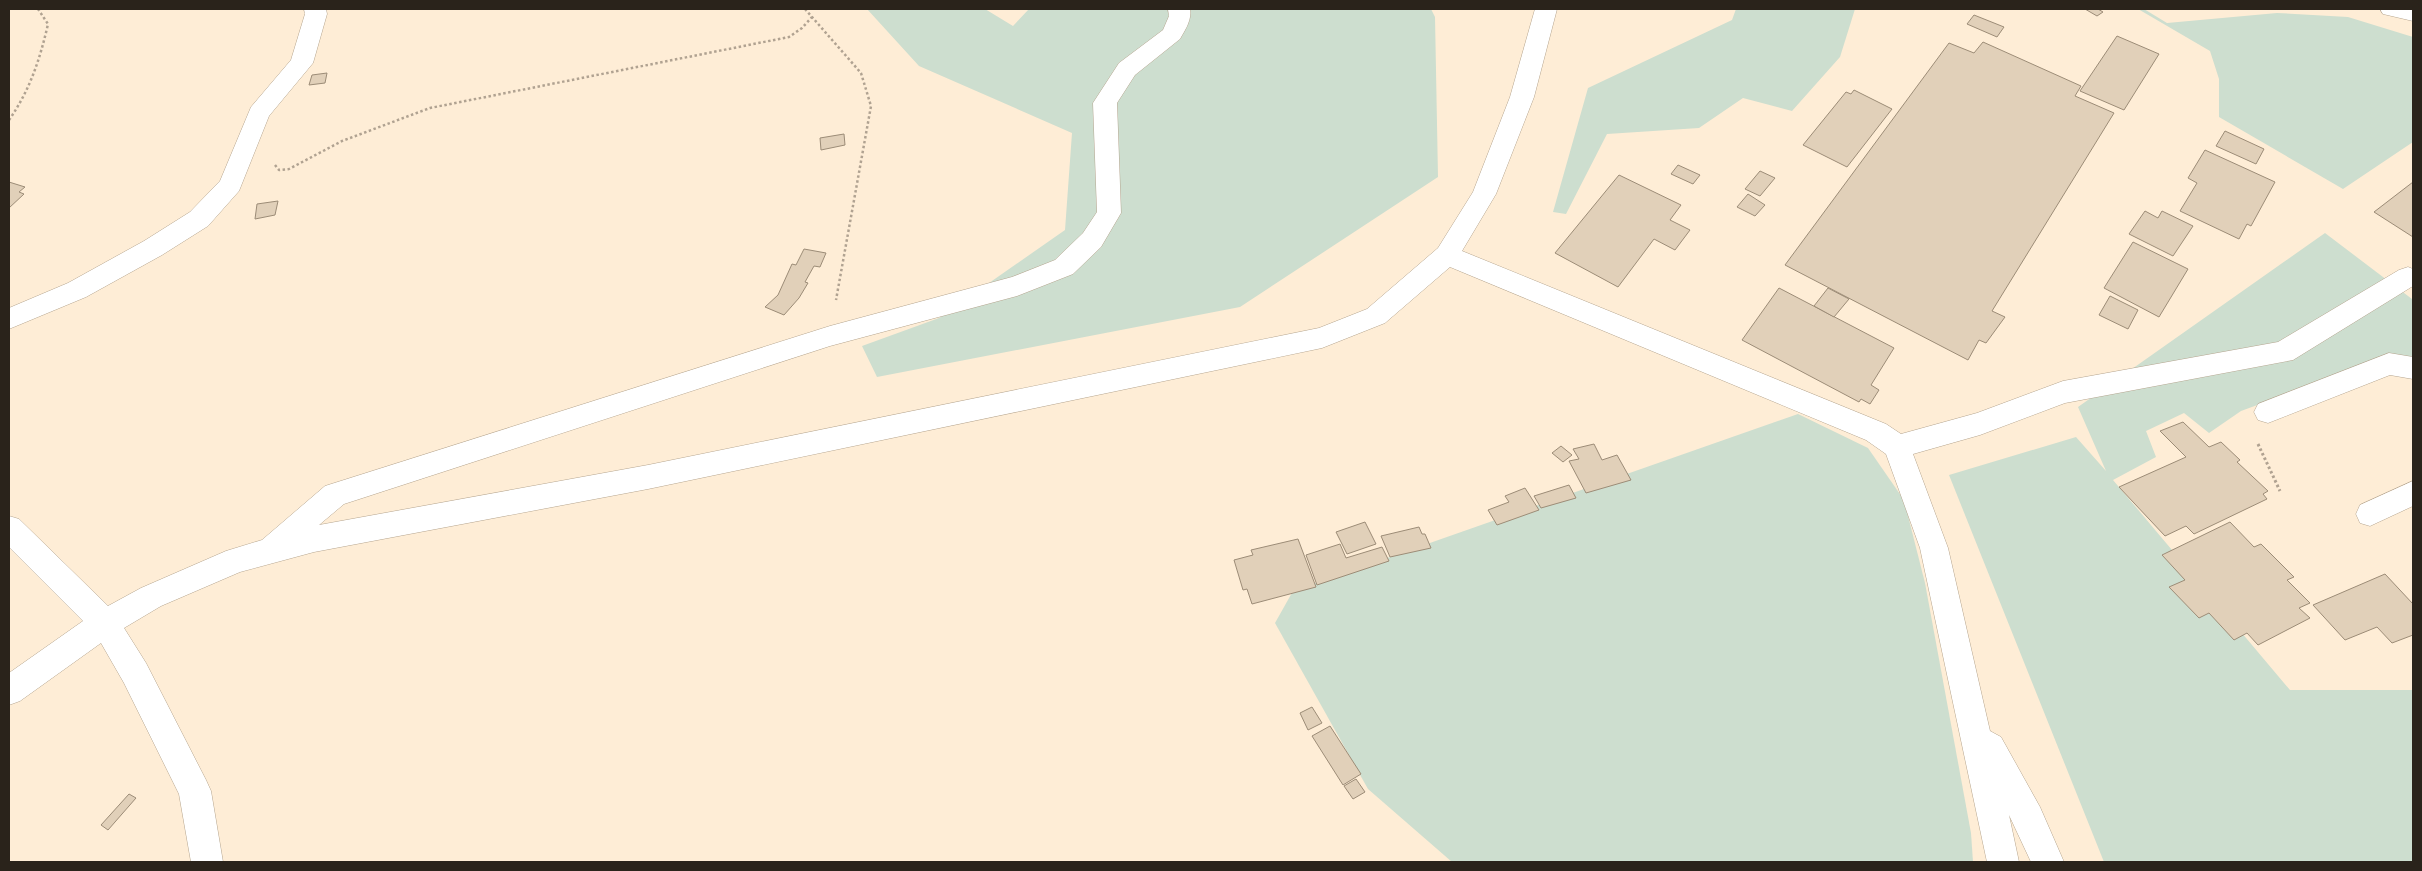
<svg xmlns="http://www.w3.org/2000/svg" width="2422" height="871" viewBox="0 0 2422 871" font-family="'Fira Sans',sans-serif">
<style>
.green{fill:#cddecf}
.building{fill:#e1d0b9;stroke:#9c8c77}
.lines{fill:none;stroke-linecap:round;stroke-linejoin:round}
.minor-casing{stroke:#b5a58f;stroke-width:1}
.path-far1{stroke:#b0a291;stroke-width:2.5;stroke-dasharray:2.5 2.5;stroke-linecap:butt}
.path{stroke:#b0a291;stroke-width:3;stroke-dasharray:2.5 2.5;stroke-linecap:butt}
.minor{fill:#fff;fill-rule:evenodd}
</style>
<rect width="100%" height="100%" fill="#feedd6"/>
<g class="green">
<polygon points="867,9 985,9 1013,26 1029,9 1431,9 1435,17 1438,177 1240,307 877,377 862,346 939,318 1065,230 1072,133 919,66"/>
<polygon points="1736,9 1855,9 1840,57 1792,111 1743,98 1699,128 1607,134 1566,214 1553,212 1588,88 1732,20"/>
<polygon points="2138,9 2144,9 2167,23 2277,13 2348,17 2413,37 2413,142 2343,189 2219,117 2219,79 2210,51"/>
<polygon points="2325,233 2412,299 2413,298 2413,363 2385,358 2241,411 2209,433 2184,413 2146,431 2156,457 2113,480 2290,690 2413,690 2413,862 2104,862 1949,475 2076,437 2106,471 2078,407"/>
<polygon points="1798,414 1868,448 1904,500 1925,583 1971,833 1973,862 1452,862 1368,789 1275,623 1293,591"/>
</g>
<g class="building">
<polygon points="2085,9 2098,9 2103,12 2097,16"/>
<polygon points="1974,15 2004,27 1997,37 1967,24"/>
<polygon points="2117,36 2159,54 2124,110 2080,91"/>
<polygon points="1983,42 2081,86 2075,96 2114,113 1992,311 2005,317 1986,343 1979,340 1968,360 1785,265 1949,43 1974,53"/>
<polygon points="327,73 325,83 309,85 312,75"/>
<polygon points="1854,90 1892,109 1847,167 1803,145 1846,92 1851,94"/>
<polygon points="2225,131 2264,149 2256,164 2216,146"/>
<polygon points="844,134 845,145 821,150 820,138"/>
<polygon points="2205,150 2275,182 2251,226 2247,224 2239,239 2180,211 2197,183 2188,178"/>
<polygon points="1678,165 1700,175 1693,184 1671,174"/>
<polygon points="1760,171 1775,178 1760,196 1745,189"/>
<polygon points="1619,175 1681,205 1670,220 1690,230 1675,250 1654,239 1618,287 1555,253"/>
<polygon points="9,182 25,187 19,192 24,194 9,208"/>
<polygon points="2413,182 2413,237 2374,212"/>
<polygon points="1748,194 1765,205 1755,216 1737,207"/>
<polygon points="278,201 275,215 255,219 257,204"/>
<polygon points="2145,211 2158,218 2162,211 2193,226 2173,256 2129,234"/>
<polygon points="2133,242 2188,269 2159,317 2104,288"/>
<polygon points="804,249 826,253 820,267 814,266 805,282 808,283 799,298 784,315 765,307 778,295 792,264 796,265"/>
<polygon points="1779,288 1894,348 1871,385 1879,390 1870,404 1861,399 1859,402 1742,340"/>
<polygon points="1828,288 1849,299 1834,317 1814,306"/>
<polygon points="2110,296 2138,310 2128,329 2099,315"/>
<polygon points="2183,422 2209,447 2221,442 2240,460 2237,462 2268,491 2263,494 2267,499 2194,534 2186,526 2165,536 2119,487 2186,457 2160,431"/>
<polygon points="1594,444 1602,460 1617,455 1631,480 1586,493 1569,461 1579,459 1573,449"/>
<polygon points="1561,446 1572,455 1563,462 1552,453"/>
<polygon points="1569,485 1576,498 1541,508 1534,496"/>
<polygon points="1525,488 1539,510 1497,525 1488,510 1509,502 1505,496"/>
<polygon points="1365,522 1376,544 1347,554 1336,532"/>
<polygon points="2230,522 2254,547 2261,544 2294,577 2287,580 2310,603 2299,608 2310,618 2258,645 2247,633 2234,640 2209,613 2199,618 2169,587 2185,580 2162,555"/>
<polygon points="1419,527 1422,534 1425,534 1431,548 1390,557 1381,536"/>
<polygon points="1298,539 1316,587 1252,604 1247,589 1243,590 1234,560 1253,555 1251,550"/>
<polygon points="1340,544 1346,558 1382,547 1389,561 1317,585 1306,555"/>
<polygon points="2385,574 2413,604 2413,635 2392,643 2377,627 2345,640 2313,605"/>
<polygon points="1312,707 1322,723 1308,730 1300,713"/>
<polygon points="1330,726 1361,774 1343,785 1312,736"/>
<polygon points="1356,779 1365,792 1353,799 1344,786"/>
<polygon points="129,794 136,798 108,830 101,825"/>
</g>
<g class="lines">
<defs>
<g id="minor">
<polygon points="304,9 326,9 327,14 313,63 269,116 239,191 208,226 162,255 86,297 9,329 9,308 68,283 144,241 190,212 220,181 251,107 291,60 305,14"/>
<path d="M1168 9H1190C1192 20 1185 30 1180 39L1135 75 1117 103 1121 213 1101 247 1073 274 1017 296 830 346 344 504 319 525 648 465 1319 328 1367 309 1438 248 1473 192 1510 97 1535 9H1557L1534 97 1496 194 1462 251 1886 424 1901 434 1977 413 2063 381 2278 342 2399 270 2408 267 2413 269V286L2293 360 2065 403 1980 435 1913 454 1948 548 1990 731 2001 737 2040 807 2064 862H2031L2009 815 2019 862H1987L1920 548 1886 454 1866 440 1450 267 1385 323 1322 348 648 489 314 552 240 572 161 606 124 628 146 663 206 780 211 791 223 862H191L179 794 124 683 101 643 20 701 9 705V673L83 621 9 547V516L19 519 108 606 141 588 226 551 262 540 325 486 830 326 1012 277 1055 260 1083 233 1097 212 1093 103 1119 63 1163 30 1169 16Z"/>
<polygon points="2380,9 2413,9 2413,21 2383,14"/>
<polygon points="2389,353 2413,357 2413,379 2390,375 2268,423 2258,420 2254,412 2258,404"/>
<polygon points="2413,481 2413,506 2370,526 2360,523 2356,514 2360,505"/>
</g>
</defs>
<use href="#minor" class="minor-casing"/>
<g class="path-far1">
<polyline points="805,9 861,73 871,106 836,300"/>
<path d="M9 120C30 90 40 59 48 24L38 9"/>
<polyline points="275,165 279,170 289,169 342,141 430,108 789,37 802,28 812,17"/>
</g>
<polyline class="path" points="2258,444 2280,491"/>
<use href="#minor" class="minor"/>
</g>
<rect width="2422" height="871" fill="none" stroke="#2a231b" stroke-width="20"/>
</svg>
